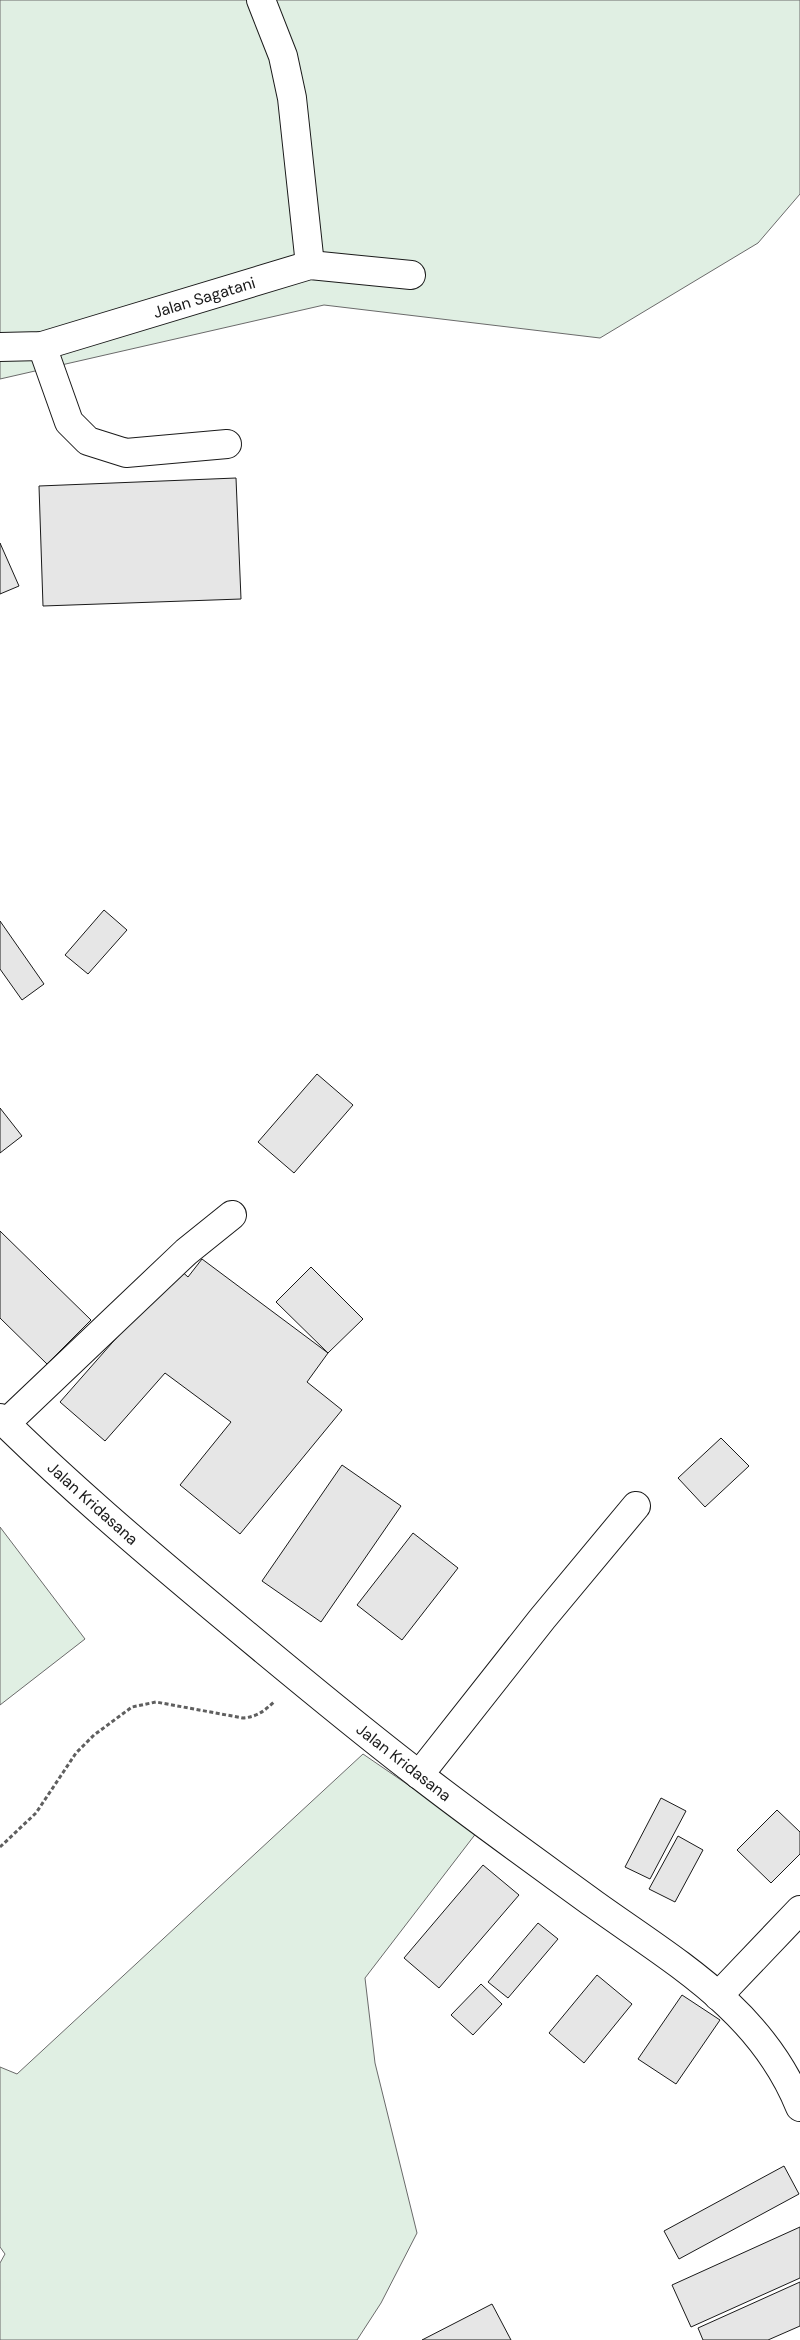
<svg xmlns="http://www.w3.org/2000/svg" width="800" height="2340" viewBox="0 0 800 2340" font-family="'DM Sans',sans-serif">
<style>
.green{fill:#e0efe3;stroke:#6a6a6a}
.building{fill:#e6e6e6;stroke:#1a1a1a}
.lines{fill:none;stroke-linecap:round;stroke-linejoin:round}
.minor-casing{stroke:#1a1a1a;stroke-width:30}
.path{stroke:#5f5f5f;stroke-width:3;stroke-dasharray:4 2.5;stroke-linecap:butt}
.minor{stroke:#fff;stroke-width:28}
.labels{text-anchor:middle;stroke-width:4;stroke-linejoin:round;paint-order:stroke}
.street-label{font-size:16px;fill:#1a1a1a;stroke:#fff}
</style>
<rect width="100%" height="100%" fill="#fff"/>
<g class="green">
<polygon points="0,0 800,0 800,194 758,243 600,338 324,305 0,379"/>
<polygon points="0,1527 85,1639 0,1705"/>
<polygon points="363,1754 477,1832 365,1978 375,2063 417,2233 381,2303 357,2340 0,2340 0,2263 5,2254 0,2247 0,2067 17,2074"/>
</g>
<g class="building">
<polygon points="236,478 241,599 43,606 39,486"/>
<polygon points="0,543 19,586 0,594"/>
<polygon points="104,910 127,930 88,974 65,955"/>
<polygon points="0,921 44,984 22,1000 0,969"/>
<polygon points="317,1074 353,1105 294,1173 258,1142"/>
<polygon points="0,1108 22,1136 0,1153"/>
<polygon points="0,1231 91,1320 47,1364 0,1318"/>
<polygon points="202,1259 328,1353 307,1382 342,1410 240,1534 180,1485 231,1422 165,1373 105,1441 60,1402 178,1268 188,1277"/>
<polygon points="311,1267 363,1319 328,1353 276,1302"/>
<polygon points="721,1438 749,1466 705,1507 678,1478"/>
<polygon points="342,1465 401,1506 321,1622 262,1581"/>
<polygon points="413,1533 458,1568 402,1640 357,1605"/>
<polygon points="661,1798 686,1811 650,1879 625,1867"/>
<polygon points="777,1810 800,1832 800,1854 771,1883 737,1850"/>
<polygon points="678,1836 703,1850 675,1902 649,1889"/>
<polygon points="483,1865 519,1895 439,1988 404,1958"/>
<polygon points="538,1923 558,1939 508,1998 488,1982"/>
<polygon points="597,1975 632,2004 584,2063 549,2033"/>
<polygon points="481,1984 502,2004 473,2035 451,2015"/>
<polygon points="682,1995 720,2020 676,2084 638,2059"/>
<polygon points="784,2166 799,2194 679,2259 664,2231"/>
<polygon points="800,2227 800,2278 691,2327 672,2285"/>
<polygon points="800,2282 800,2326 768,2340 703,2340 698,2328"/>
<polygon points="492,2304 511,2340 422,2340"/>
</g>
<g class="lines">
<defs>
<g id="minor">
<polyline points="261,0 283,56 292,98 310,265"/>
<polyline points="42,346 69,422 88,441 126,453 227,444"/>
<polyline points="0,347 42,346 310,265 411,275"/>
<path d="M0 1418C68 1485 142 1548 215 1609 282 1665 349 1721 418 1774 476 1819 535 1861 594 1904 675 1962 761 2010 800 2107"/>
<polyline points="6,1423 186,1252 232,1215"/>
<polyline points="419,1775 542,1619 636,1506"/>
<polyline points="718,1996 800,1910"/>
</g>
</defs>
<use href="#minor" class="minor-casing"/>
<path class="path" d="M0 1847 36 1813 76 1753 94 1735 132 1707 156 1702 243 1718C257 1717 264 1711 274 1702"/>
<use href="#minor" class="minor"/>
</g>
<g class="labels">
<g class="street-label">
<text transform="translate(204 297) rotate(-17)" y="6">Jalan Sagatani</text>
<text transform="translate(93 1503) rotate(42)" y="6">Jalan Kridasana</text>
<text transform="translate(404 1762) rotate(38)" y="6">Jalan Kridasana</text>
</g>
</g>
</svg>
